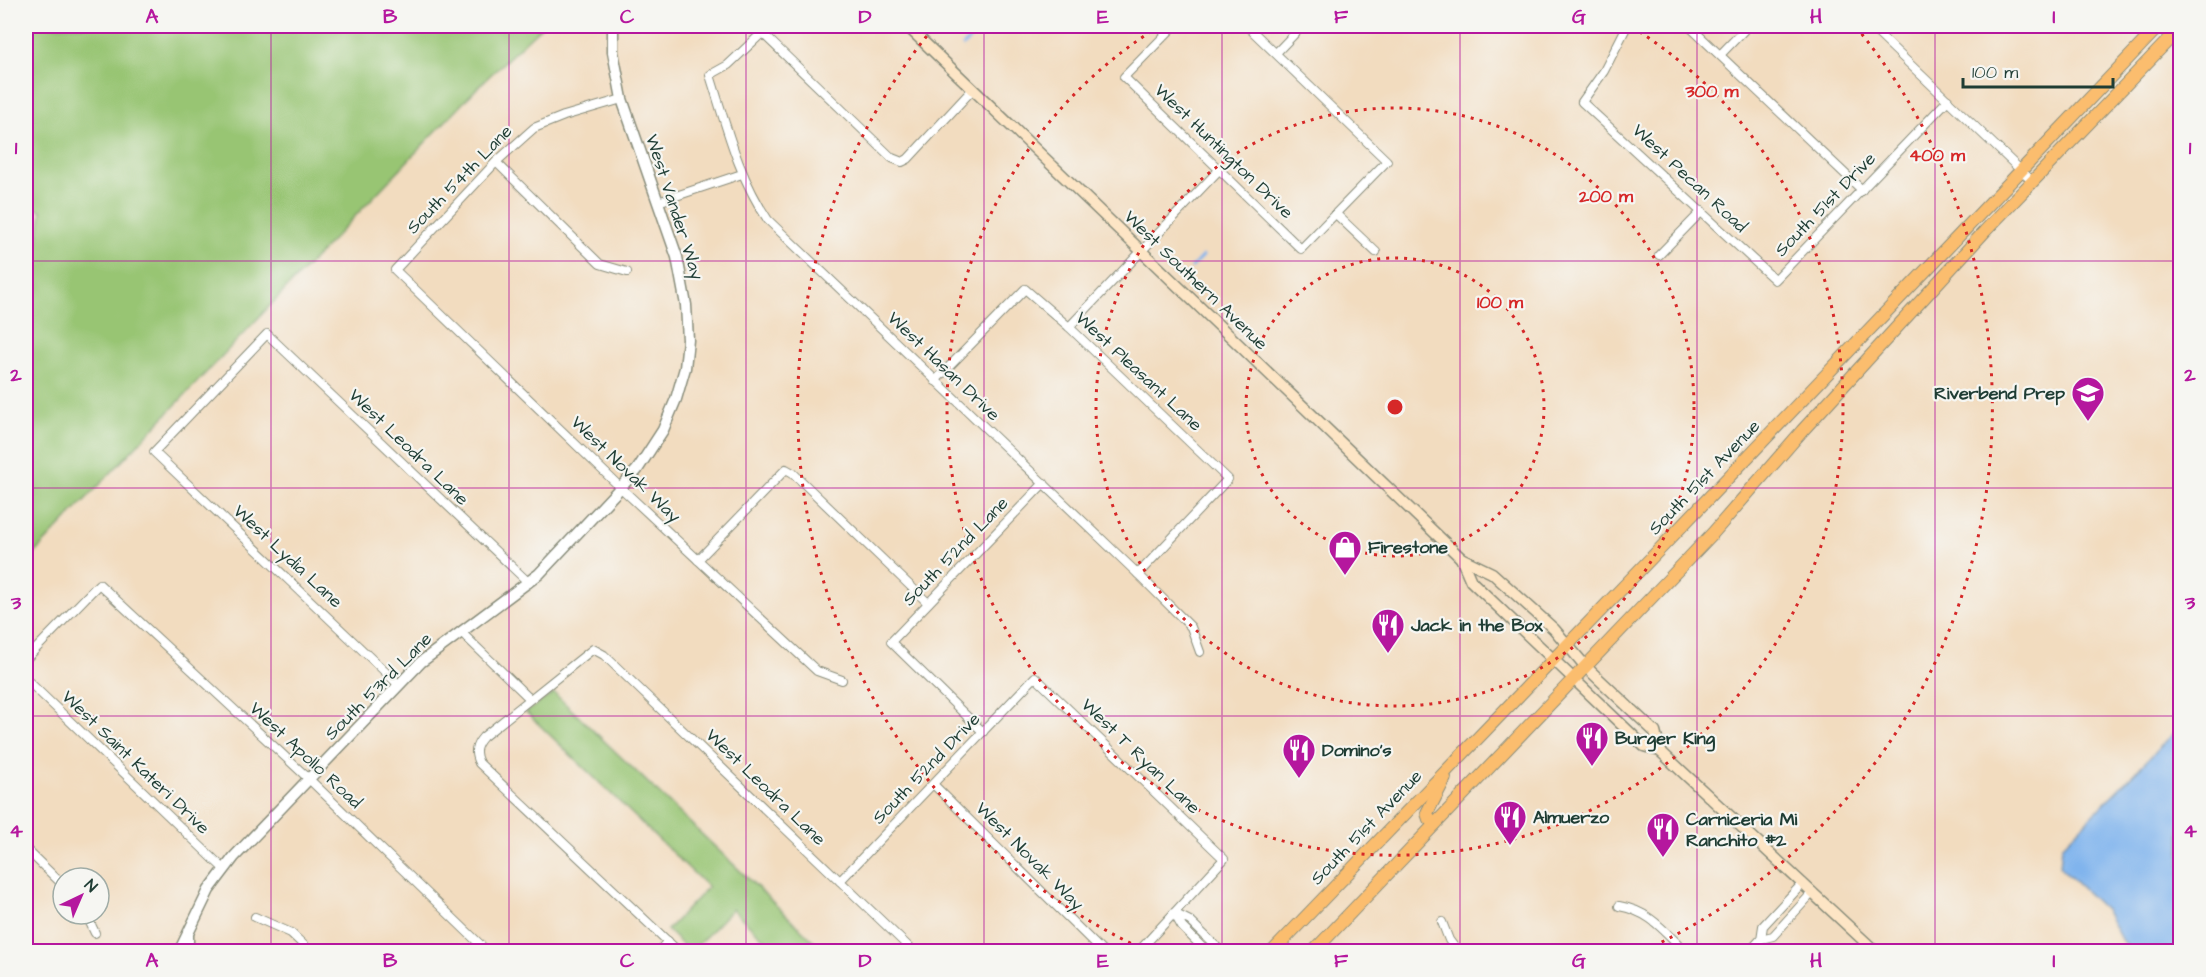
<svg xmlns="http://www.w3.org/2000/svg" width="2206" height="977" viewBox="0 0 2206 977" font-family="'Architects Daughter',sans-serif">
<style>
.green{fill:#98c573;stroke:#5c8154;stroke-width:1.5}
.water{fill:#80b4ed;stroke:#507890;stroke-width:1.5}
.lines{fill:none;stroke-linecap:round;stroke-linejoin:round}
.stream{stroke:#80b4ed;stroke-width:3}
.minor-casing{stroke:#888c7a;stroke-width:10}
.tertiary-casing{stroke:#888c7a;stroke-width:13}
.secondary-casing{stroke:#888c7a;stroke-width:13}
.primary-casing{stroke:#888c7a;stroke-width:14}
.minor{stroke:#fff;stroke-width:8}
.tertiary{stroke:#fff;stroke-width:10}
.secondary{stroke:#fde5c5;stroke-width:10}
.primary{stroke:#fbbd6e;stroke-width:12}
.grid{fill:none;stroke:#b5179e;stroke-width:1.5;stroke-opacity:0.55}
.ring{fill:none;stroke:#d62828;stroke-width:3;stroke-dasharray:3 6}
.labels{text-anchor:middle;stroke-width:4.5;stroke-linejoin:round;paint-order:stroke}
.street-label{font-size:18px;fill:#1f3d34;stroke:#f6f6f2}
.poi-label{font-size:18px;font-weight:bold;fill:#1f3d34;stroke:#f6f6f2;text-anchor:start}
.centre{fill:#d62828;stroke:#f6f6f2;stroke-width:3}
.ring-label{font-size:18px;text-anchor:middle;font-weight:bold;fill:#d62828;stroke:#f6f6f2;stroke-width:4.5;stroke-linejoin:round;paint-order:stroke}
.neatline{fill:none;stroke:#b5179e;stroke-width:2}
.grid-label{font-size:20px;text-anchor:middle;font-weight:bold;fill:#b5179e}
</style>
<rect width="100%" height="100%" fill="#f6f6f2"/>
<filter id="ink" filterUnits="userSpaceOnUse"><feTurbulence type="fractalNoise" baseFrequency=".0167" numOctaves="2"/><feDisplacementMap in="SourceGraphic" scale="12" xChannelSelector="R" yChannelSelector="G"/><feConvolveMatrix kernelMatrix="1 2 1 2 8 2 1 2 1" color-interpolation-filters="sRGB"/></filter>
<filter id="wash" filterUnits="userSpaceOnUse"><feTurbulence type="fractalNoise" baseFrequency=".008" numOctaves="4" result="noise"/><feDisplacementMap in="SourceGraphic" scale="24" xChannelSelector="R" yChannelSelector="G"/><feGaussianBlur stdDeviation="1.35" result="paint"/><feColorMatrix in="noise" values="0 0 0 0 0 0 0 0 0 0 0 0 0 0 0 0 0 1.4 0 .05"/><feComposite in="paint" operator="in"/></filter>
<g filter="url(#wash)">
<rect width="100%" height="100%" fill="#f2dcbf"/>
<g class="green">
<polygon points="26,26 542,26 480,85 26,562 26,270 35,261 42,211 26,205"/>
<polygon points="554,693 824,951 777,951 732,909 692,951 689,951 667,930 708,887 526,712"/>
</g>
<polygon class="water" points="2180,727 2180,951 2137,951 2122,941 2106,911 2060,867 2062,846"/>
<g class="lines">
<g class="stream">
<polyline points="963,46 971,38"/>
<polyline points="1192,267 1203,256"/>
</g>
</g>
</g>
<g filter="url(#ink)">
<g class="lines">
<defs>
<g id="minor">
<polyline points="755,26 892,158 902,162 908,159 973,89"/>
<polyline points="1174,26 1124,77 1301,249 1387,161 1247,26"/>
<polyline points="1627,26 1604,71 1582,102 1775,280 1948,100"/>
<polyline points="1689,26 1862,190"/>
<polyline points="1870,26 2033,182"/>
<path d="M762 33 728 65 710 75C726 125 738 176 768 220L1138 574 1191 627 1200 652"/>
<polyline points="1276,53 1302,26"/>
<polyline points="1720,55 1748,26"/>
<polyline points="622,99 564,116 534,128 496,162 395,270 621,488 817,671 842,680"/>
<polyline points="496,162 600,264 627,272"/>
<polyline points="658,202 742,174"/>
<polyline points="1336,214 1376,252"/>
<polyline points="1659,255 1702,211"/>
<polyline points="1069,327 1219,170"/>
<polyline points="935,381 1025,289 1069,327 1228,479 1138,574"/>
<polyline points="698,560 786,469 793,473 928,603"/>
<polyline points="461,632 530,699"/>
<polyline points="26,659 99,584 309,779 488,952"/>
<polyline points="26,679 224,869"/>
<polyline points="399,685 154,452 267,334 529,583"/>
<polyline points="983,732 891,642 1044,483"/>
<polyline points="933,784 1103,952"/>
<polyline points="26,849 63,885"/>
<polyline points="840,881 1035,677 1224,859 1138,952"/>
<path d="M1619 906C1650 911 1664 931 1686 952"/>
<polyline points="1174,913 1190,921 1222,952"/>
<polyline points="1174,913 1182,927 1207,952"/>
<polyline points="86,914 95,933"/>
<polyline points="255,917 291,933 311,952"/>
<polyline points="1442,922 1449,940 1458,952"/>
<polyline points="1761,939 1763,926 1803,883"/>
<polyline points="658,952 668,941"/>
<path d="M679 952 479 763C474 753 475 746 483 737L593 649 604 655 914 952"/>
<polyline points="1749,952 1761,939 1773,936 1813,892"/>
</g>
<g id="tertiary">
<polyline points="188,936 188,952"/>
<polyline points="179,952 209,890 234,857 421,662 539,574 637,470 663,430 676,399 685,368 688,340 686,305 677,257 622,99 613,52 613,26"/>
</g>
<g id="secondary">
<polyline points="907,26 1461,558 1492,573 1554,629 1586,667 1655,732 1660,751"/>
<polyline points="1461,558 1471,581 1644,746 1660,751 1876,952"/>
</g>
<g id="primary">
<polyline points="1435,824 1429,819 1427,813 1445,778"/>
<polyline points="1272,952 1657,552 2159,26"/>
<polyline points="1313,952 1713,533 1802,431 1985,231 2180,28"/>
</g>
</defs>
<use href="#minor" class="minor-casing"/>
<use href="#tertiary" class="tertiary-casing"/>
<use href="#secondary" class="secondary-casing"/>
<use href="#primary" class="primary-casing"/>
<use href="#minor" class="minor"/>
<use href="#tertiary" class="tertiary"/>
<use href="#secondary" class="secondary"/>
<use href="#primary" class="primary"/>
</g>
</g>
<path class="grid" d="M271 26V952M509 26V952M746 26V952M984 26V952M1222 26V952M1460 26V952M1697 26V952M1935 26V952M26 261H2180M26 488H2180M26 716H2180"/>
<g class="ring">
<circle cx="1395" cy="407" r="149"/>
<circle cx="1395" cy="407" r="299"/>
<path d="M1632 27A448 448 0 1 1 1158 27"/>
<path d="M1147 951A598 598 0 0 1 934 27M1856 27A598 598 0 0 1 1643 951"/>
</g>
<defs>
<symbol id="school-pin" viewBox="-11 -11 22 30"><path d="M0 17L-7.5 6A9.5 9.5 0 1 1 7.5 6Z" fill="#b5179e" stroke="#f6f6f2"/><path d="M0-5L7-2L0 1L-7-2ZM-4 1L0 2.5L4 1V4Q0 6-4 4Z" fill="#fff"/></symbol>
<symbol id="shop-pin" viewBox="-11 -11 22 30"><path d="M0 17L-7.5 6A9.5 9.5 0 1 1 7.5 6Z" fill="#b5179e" stroke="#f6f6f2"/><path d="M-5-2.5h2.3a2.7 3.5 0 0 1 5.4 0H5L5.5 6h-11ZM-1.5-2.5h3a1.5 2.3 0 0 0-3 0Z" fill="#fff"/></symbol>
<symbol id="restaurant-pin" viewBox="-11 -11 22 30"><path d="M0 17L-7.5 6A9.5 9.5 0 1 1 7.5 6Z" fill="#b5179e" stroke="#f6f6f2"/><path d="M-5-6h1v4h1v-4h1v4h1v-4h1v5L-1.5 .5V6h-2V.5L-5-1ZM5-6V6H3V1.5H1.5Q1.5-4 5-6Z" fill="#fff"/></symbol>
</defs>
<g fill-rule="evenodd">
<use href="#school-pin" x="2069" y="374" width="38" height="52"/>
<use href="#shop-pin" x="1326" y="528" width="38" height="52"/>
<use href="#restaurant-pin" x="1369" y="606" width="38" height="52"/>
<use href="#restaurant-pin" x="1573" y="719" width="38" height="52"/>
<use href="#restaurant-pin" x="1280" y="731" width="38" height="52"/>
<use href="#restaurant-pin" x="1491" y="798" width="38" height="52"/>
<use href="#restaurant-pin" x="1644" y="810" width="38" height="52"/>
</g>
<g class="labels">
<g class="street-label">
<text transform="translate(1224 151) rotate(44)" y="6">West Huntington Drive</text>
<text transform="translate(1690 178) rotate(43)" y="6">West Pecan Road</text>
<text transform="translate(459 179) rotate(-46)" y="6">South 54th Lane</text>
<text transform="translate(1825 204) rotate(-46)" y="6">South 51st Drive</text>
<text transform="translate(675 207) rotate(72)" y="6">West Vander Way</text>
<text transform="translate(1196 280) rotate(44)" y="6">West Southern Avenue</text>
<text transform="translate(944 366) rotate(44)" y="6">West Hasan Drive</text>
<text transform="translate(1139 371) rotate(43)" y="6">West Pleasant Lane</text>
<text transform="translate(409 447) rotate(44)" y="6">West Leodra Lane</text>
<text transform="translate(626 469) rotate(44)" y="6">West Novak Way</text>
<text transform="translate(1704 477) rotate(-46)" y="6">South 51st Avenue</text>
<text transform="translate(955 551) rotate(-46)" y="6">South 52nd Lane</text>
<text transform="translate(288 556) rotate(43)" y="6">West Lydia Lane</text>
<text transform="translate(378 686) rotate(-45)" y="6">South 53rd Lane</text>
<text transform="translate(306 755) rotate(43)" y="6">West Apollo Road</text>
<text transform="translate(1141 756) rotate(44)" y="6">West T Ryan Lane</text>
<text transform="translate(136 762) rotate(44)" y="6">West Saint Kateri Drive</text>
<text transform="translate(926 768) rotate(-46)" y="6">South 52nd Drive</text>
<text transform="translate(766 787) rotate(44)" y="6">West Leodra Lane</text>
<text transform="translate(1366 827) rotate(-46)" y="6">South 51st Avenue</text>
<text transform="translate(1030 856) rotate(45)" y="6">West Novak Way</text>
</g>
<g class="poi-label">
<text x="2065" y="399" text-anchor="end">Riverbend Prep</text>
<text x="1368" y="553">Firestone</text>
<text x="1411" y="631">Jack in the Box</text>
<text x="1615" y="744">Burger King</text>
<text x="1322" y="756">Domino's</text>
<text x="1533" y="823">Almuerzo</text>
<text x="1686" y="825">Carniceria Mi<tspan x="1686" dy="21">Ranchito #2</tspan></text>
</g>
</g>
<circle cx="1395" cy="407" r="9" class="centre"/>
<g class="ring-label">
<text x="1712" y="97">300 m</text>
<text x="1937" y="161">400 m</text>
<text x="1606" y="202">200 m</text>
<text x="1500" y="308">100 m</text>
</g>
<rect width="2206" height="977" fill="none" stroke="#f6f6f2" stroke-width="66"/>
<g transform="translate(81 896) rotate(44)"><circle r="28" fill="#f6f6f2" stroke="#a0aca6" stroke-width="1.5"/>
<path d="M0-4.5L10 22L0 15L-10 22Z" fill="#b5179e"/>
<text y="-9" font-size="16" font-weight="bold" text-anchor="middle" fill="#1f3d34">N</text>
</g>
<path d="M1963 78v9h150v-9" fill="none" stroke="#1f3d34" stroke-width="3"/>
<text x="1972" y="78" font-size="18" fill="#1f3d34" stroke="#f6f6f2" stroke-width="4.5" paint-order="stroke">100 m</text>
<rect x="33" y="33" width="2140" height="911" class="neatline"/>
<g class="grid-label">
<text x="152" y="23">A</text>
<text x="390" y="23">B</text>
<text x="627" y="23">C</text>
<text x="865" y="23">D</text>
<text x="1103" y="23">E</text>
<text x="1341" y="23">F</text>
<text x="1579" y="23">G</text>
<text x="1816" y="23">H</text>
<text x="2054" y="23">I</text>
<text x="16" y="154">1</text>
<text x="2190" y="154">1</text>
<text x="16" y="381">2</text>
<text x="2190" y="381">2</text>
<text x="16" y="609">3</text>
<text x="2190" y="609">3</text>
<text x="16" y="837">4</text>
<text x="2190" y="837">4</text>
<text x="152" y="967">A</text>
<text x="390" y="967">B</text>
<text x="627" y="967">C</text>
<text x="865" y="967">D</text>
<text x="1103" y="967">E</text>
<text x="1341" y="967">F</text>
<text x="1579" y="967">G</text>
<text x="1816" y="967">H</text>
<text x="2054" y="967">I</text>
</g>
</svg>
